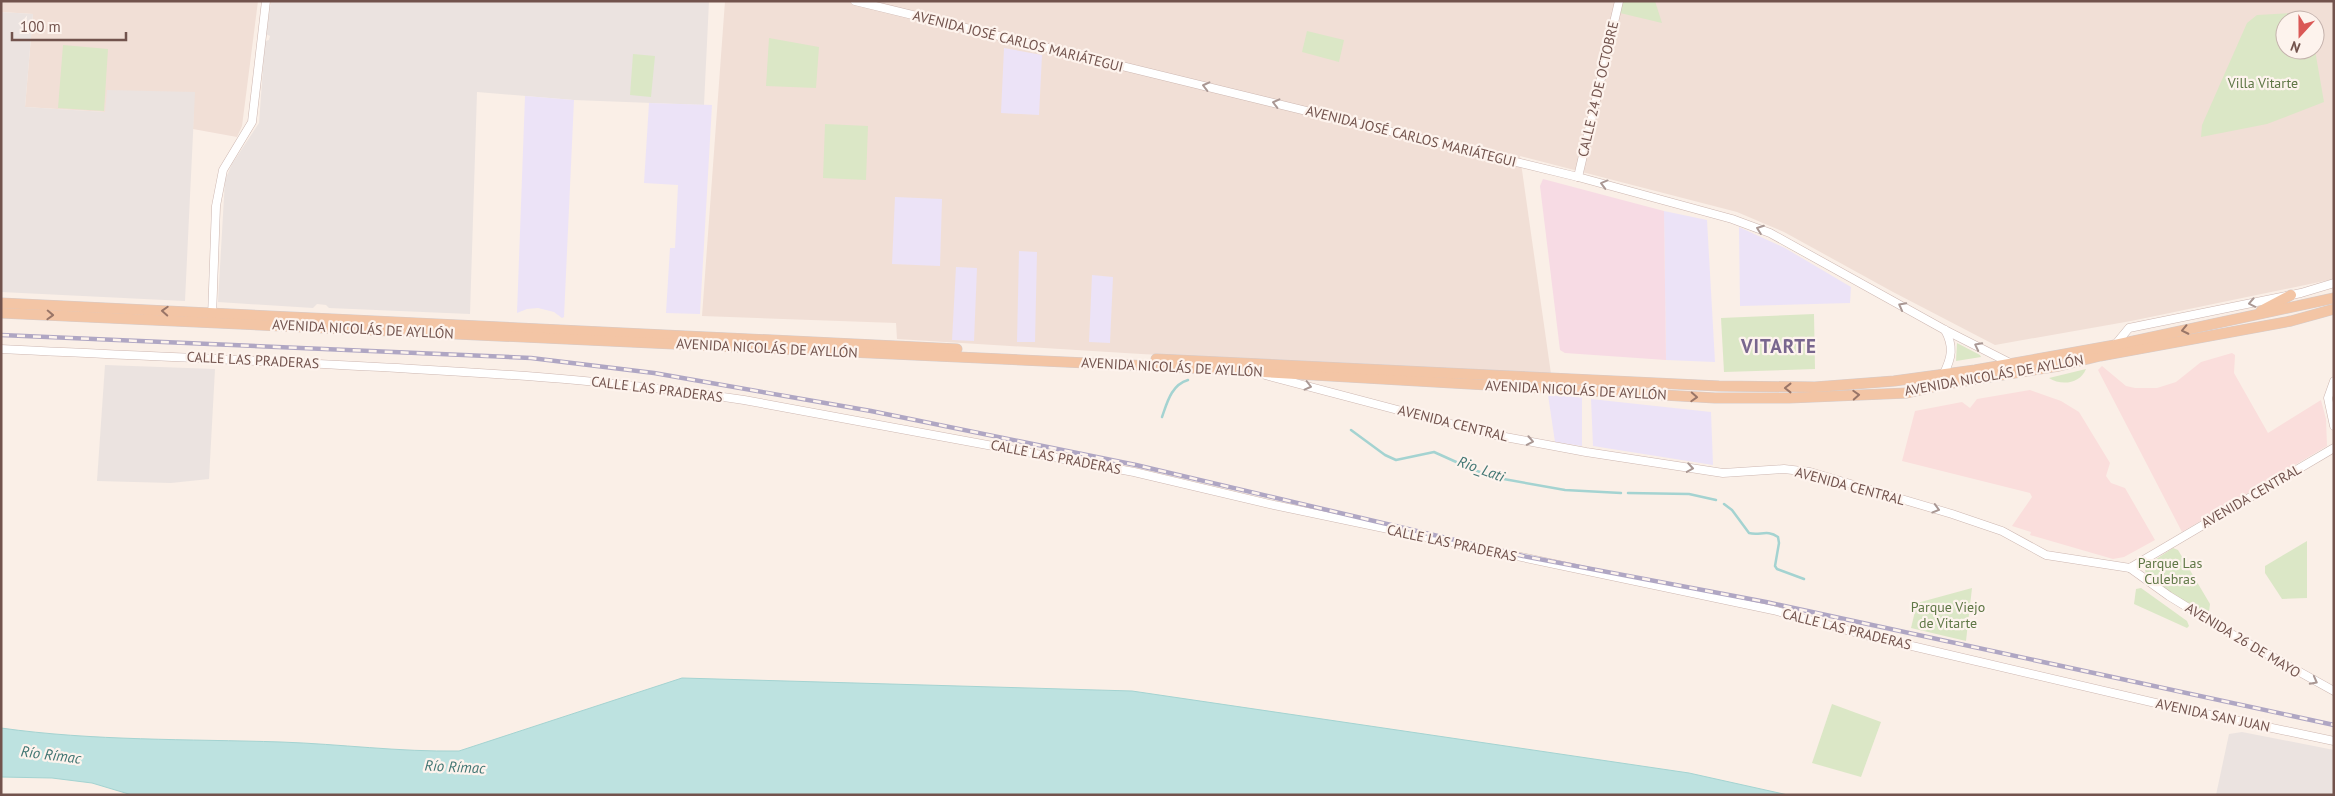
<svg xmlns="http://www.w3.org/2000/svg" width="2335" height="796" viewBox="0 0 2335 796" font-family="'PT Sans',sans-serif">
<style>
.residential{fill:#f1dfd6;fill-rule:evenodd}
.commercial{fill:#fadedc}
.industrial{fill:#ebe3e0}
.education{fill:#ece3f7}
.medical{fill:#f7dbe4}
.green{fill:#dbe7c6}
.water{fill:#bde2e0;stroke:#a4d3d1}
.lines{fill:none;stroke-linecap:round;stroke-linejoin:round}
.stream{stroke:#a4d3d1;stroke-width:2.5}
.minor-casing{stroke:#cdb7b1;stroke-width:9}
.major-casing{stroke:#d5cbca;stroke-width:11}
.minor{stroke:#fff;stroke-width:8}
.major{stroke:#f3c5a5;stroke-width:10}
.rail-casing{stroke:#afa6c3;stroke-width:4.5}
.rail{stroke:#fdf3ed;stroke-width:2.5;stroke-dasharray:8;stroke-linecap:butt}
.oneway{stroke:#aa9894}
.oneway2{stroke:#997567}
.labels{text-anchor:middle;stroke-width:4.5;stroke-linejoin:round;paint-order:stroke}
.street-label{font-size:14px;fill:#72534d;stroke:#fdf3ed}
.park-label{font-size:14px;fill:#5f7746;stroke:#fdf3ed}
.water-label{font-size:15px;font-style:italic;fill:#427673;stroke:#fdf3ed}
.district-label{font-size:19px;font-weight:bold;letter-spacing:1px;fill:#78668e;stroke:#fdf3ed}
</style>
<rect width="100%" height="100%" fill="#faefe7"/>
<g class="residential">
<polygon points="1,1 258,1 242,126 237,137 193,129 194,92 105,112 25,107 33,14 1,12"/>
<path d="M725 1H2334V279L2131 321 1995 345 1893 292 1784 232 1737 212 1520 156 1551 374 1141 354 897 339 896 323 702 316ZM2285 20H2315V50H2285Z"/>
</g>
<g class="commercial">
<polygon points="2232,353 2235,355 2234,373 2268,433 2321,400 2326,419 2327,446 2182,532 2098,370 2102,366 2126,386 2135,388 2157,388 2176,382 2201,362"/>
<polygon points="2030,390 2061,401 2079,412 2110,463 2106,476 2111,483 2125,488 2155,540 2124,557 2113,559 2030,535 2031,532 2012,526 2032,497 2030,493 1902,461 1915,411 1962,402 1970,408 1977,399"/>
</g>
<g class="industrial">
<polygon points="271,1 709,1 704,105 574,100 477,92 470,314 329,308 326,305 317,304 313,308 218,302 225,180 232,164 259,123 265,41 269,40 270,36 266,34"/>
<polygon points="1,12 33,14 25,107 105,112 107,90 195,92 185,301 1,292"/>
<polygon points="105,365 215,369 209,479 171,483 97,481"/>
<polygon points="2242,732 2334,750 2334,795 2216,795 2229,734"/>
</g>
<g class="education">
<polygon points="1004,48 1042,55 1039,115 1001,113"/>
<polygon points="525,96 574,100 564,317 562,318 554,312 538,308 527,309 517,313"/>
<polygon points="649,103 712,105 700,314 666,313 670,248 675,248 678,185 644,183"/>
<polygon points="895,197 942,199 940,266 892,264"/>
<polygon points="1664,211 1707,220 1715,362 1666,360"/>
<polygon points="1739,227 1785,248 1851,287 1850,303 1740,306"/>
<polygon points="1019,251 1037,252 1035,342 1017,342"/>
<polygon points="956,267 977,268 974,341 952,340"/>
<polygon points="1092,275 1113,277 1110,343 1089,342"/>
<polygon points="1548,395 1582,397 1582,446 1555,442"/>
<polygon points="1591,399 1711,412 1713,465 1593,446"/>
</g>
<polygon class="medical" points="1543,179 1664,211 1666,360 1565,353 1560,350 1540,186"/>
<g class="green">
<polygon points="1623,1 1655,1 1662,23 1620,13"/>
<polygon points="2308,12 2309,20 2285,20 2285,50 2315,50 2324,102 2267,124 2201,137 2202,125 2247,23 2257,15"/>
<polygon points="1307,31 1344,40 1339,62 1302,52"/>
<polygon points="769,38 819,47 816,88 766,86"/>
<polygon points="63,45 108,49 104,111 58,108"/>
<polygon points="633,54 655,56 651,97 630,95"/>
<polygon points="825,124 868,126 866,180 823,178"/>
<polygon points="1814,314 1815,369 1724,372 1721,318"/>
<polygon points="1957,343 1980,355 1981,357 1956,361"/>
<path d="M2086 369C2080 384 2061 386 2049 378Z"/>
<polygon points="2307,541 2307,598 2282,599 2265,573 2265,566"/>
<polygon points="2173,548 2178,550 2210,604 2209,612 2201,613 2146,576 2145,569 2147,565"/>
<polygon points="1972,588 1966,641 1911,628 1917,603"/>
<polygon points="2141,588 2187,621 2189,626 2187,628 2134,604 2136,589"/>
<polygon points="1832,704 1881,722 1861,777 1812,763"/>
</g>
<path class="water" d="M682 678 1132 691 1689 773 1788 795H132L92 783 52 778 1 777V728C93 741 188 739 281 742 340 744 399 752 459 751Z"/>
<g class="lines">
<g class="stream">
<path d="M1162 417C1167 403 1171 385 1188 380"/>
<polyline points="1351,430 1385,455 1396,460 1434,452 1474,470 1498,478 1565,490 1621,493"/>
<polyline points="1628,493 1689,494 1716,500"/>
<path d="M1724 504 1732 510 1749 533C1760 536 1767 529 1778 537L1779 543 1775 566 1777 569 1804 579"/>
</g>
<defs>
<g id="minor">
<polyline points="855,1 1578,177 1732,219 1770,233 1945,330 2010,363"/>
<polyline points="1578,177 1619,1"/>
<polyline points="212,317 216,206 223,170 252,122 266,1"/>
<polyline points="2115,345 2129,328 2301,293 2334,283"/>
<path d="M1 349C138 356 276 361 413 369 524 375 634 383 744 400L1134 472 1274 505 1773 610 1865 635 2177 708 2334 741"/>
<polyline points="1265,375 1489,434 1586,452 1723,473 1784,469 1810,472 1952,514 2002,531 2046,555 2130,568 2334,448"/>
<path d="M1943 375C1952 358 1954 346 1945 330"/>
<polyline points="2334,381 2328,398 2334,426"/>
<polyline points="2130,568 2169,596 2226,631 2334,691"/>
</g>
<g id="major">
<polyline points="1,303 957,349"/>
<polyline points="2261,311 2291,295"/>
<polyline points="1,313 1174,367 1715,398 1789,398 1907,393 1946,384 2059,366 2100,356 2291,321 2334,309"/>
<polyline points="1156,359 1719,386 1815,387 1894,381 1975,370 2115,345 2334,298"/>
</g>
</defs>
<use href="#minor" class="minor-casing"/>
<use href="#major" class="major-casing"/>
<use href="#minor" class="minor"/>
<use href="#major" class="major"/>
<defs>
<polyline id="rail" points="1,335 531,358 654,373 871,411 1136,465 1523,556 1766,602 2334,725"/>
</defs>
<use href="#rail" class="rail-casing"/>
<use href="#rail" class="rail"/>
</g>
<defs><path id="oneway-chevron" d="M-2-3.5L2.5 0L-2 3.5" fill="none" stroke-width="1.6" stroke-linecap="round" stroke-linejoin="round" transform="scale(1.25)"/></defs>
<g class="oneway">
<use href="#oneway-chevron" transform="translate(1206 86) rotate(-166)"/>
<use href="#oneway-chevron" transform="translate(1276 103) rotate(-166)"/>
<use href="#oneway-chevron" transform="translate(1604 184) rotate(-165)"/>
<use href="#oneway-chevron" transform="translate(1760 229) rotate(-160)"/>
<use href="#oneway-chevron" transform="translate(2252 303) rotate(169)"/>
<use href="#oneway-chevron" transform="translate(1902 306) rotate(-152)"/>
<use href="#oneway-chevron" transform="translate(1978 346) rotate(-153)"/>
<use href="#oneway-chevron" transform="translate(1308 386) rotate(14)"/>
<use href="#oneway-chevron" transform="translate(1530 441) rotate(11)"/>
<use href="#oneway-chevron" transform="translate(1690 468) rotate(9)"/>
<use href="#oneway-chevron" transform="translate(1936 509) rotate(16)"/>
<use href="#oneway-chevron" transform="translate(2314 681) rotate(28)"/>
</g>
<g class="oneway2">
<use href="#oneway-chevron" transform="translate(165 311) rotate(-177)"/>
<use href="#oneway-chevron" transform="translate(50 315) rotate(2)"/>
<use href="#oneway-chevron" transform="translate(2185 330) rotate(168)"/>
<use href="#oneway-chevron" transform="translate(1788 388) rotate(-180)"/>
<use href="#oneway-chevron" transform="translate(1856 395) rotate(-3)"/>
<use href="#oneway-chevron" transform="translate(1694 397) rotate(3)"/>
</g>
<g class="labels">
<g class="street-label">
<text transform="translate(1018 41) rotate(14)" y="5">AVENIDA JOSÉ CARLOS MARIÁTEGUI</text>
<text transform="translate(1598 89) rotate(-77)" y="5">CALLE 24 DE OCTOBRE</text>
<text transform="translate(1411 136) rotate(14)" y="5">AVENIDA JOSÉ CARLOS MARIÁTEGUI</text>
<text transform="translate(363 329) rotate(3)" y="5">AVENIDA NICOLÁS DE AYLLÓN</text>
<text transform="translate(767 348) rotate(3)" y="5">AVENIDA NICOLÁS DE AYLLÓN</text>
<text transform="translate(253 360) rotate(3)" y="5">CALLE LAS PRADERAS</text>
<text transform="translate(1172 367) rotate(3)" y="5">AVENIDA NICOLÁS DE AYLLÓN</text>
<text transform="translate(1994 375) rotate(-10)" y="5">AVENIDA NICOLÁS DE AYLLÓN</text>
<text transform="translate(657 389) rotate(7)" y="5">CALLE LAS PRADERAS</text>
<text transform="translate(1576 390) rotate(3)" y="5">AVENIDA NICOLÁS DE AYLLÓN</text>
<text transform="translate(1453 423) rotate(14)" y="5">AVENIDA CENTRAL</text>
<text transform="translate(1056 457) rotate(11)" y="5">CALLE LAS PRADERAS</text>
<text transform="translate(1850 486) rotate(15)" y="5">AVENIDA CENTRAL</text>
<text transform="translate(2251 496) rotate(-30)" y="5">AVENIDA CENTRAL</text>
<text transform="translate(1452 543) rotate(12)" y="5">CALLE LAS PRADERAS</text>
<text transform="translate(1847 629) rotate(14)" y="5">CALLE LAS PRADERAS</text>
<text transform="translate(2243 640) rotate(31)" y="5">AVENIDA 26 DE MAYO</text>
<text transform="translate(2213 715) rotate(12)" y="5">AVENIDA SAN JUAN</text>
</g>
<g class="park-label">
<text x="2263" y="88">Villa Vitarte</text>
<text x="2170" y="568">Parque Las<tspan x="2170" dy="16">Culebras</tspan></text>
<text x="1948" y="612">Parque Viejo<tspan x="1948" dy="16">de Vitarte</tspan></text>
</g>
<g class="water-label">
<text transform="translate(1481 469) rotate(20)" y="5">Rio_Lati</text>
<text transform="translate(51 755) rotate(7)" y="5">Río Rímac</text>
<text transform="translate(455 767) rotate(3)" y="5">Río Rímac</text>
</g>
<g class="district-label">
<text x="1779" y="353">VITARTE</text>
</g>
</g>
<rect width="2335" height="796" fill="none" stroke="#72534d" stroke-width="5"/>
<g transform="translate(2300 35) rotate(201)"><circle r="24" fill="#fdf3ed" stroke="#c5b3ad"/>
<path d="M0-4L9 19L0 12L-9 19Z" fill="#da5856"/>
<text y="-8" font-size="14" font-weight="bold" text-anchor="middle" fill="#72534d">N</text>
</g>
<path d="M12 32v8h114v-8" fill="none" stroke="#72534d" stroke-width="2.5"/>
<text x="20" y="32" font-size="15" fill="#72534d" stroke="#fdf3ed" stroke-width="4" paint-order="stroke">100 m</text>
</svg>
